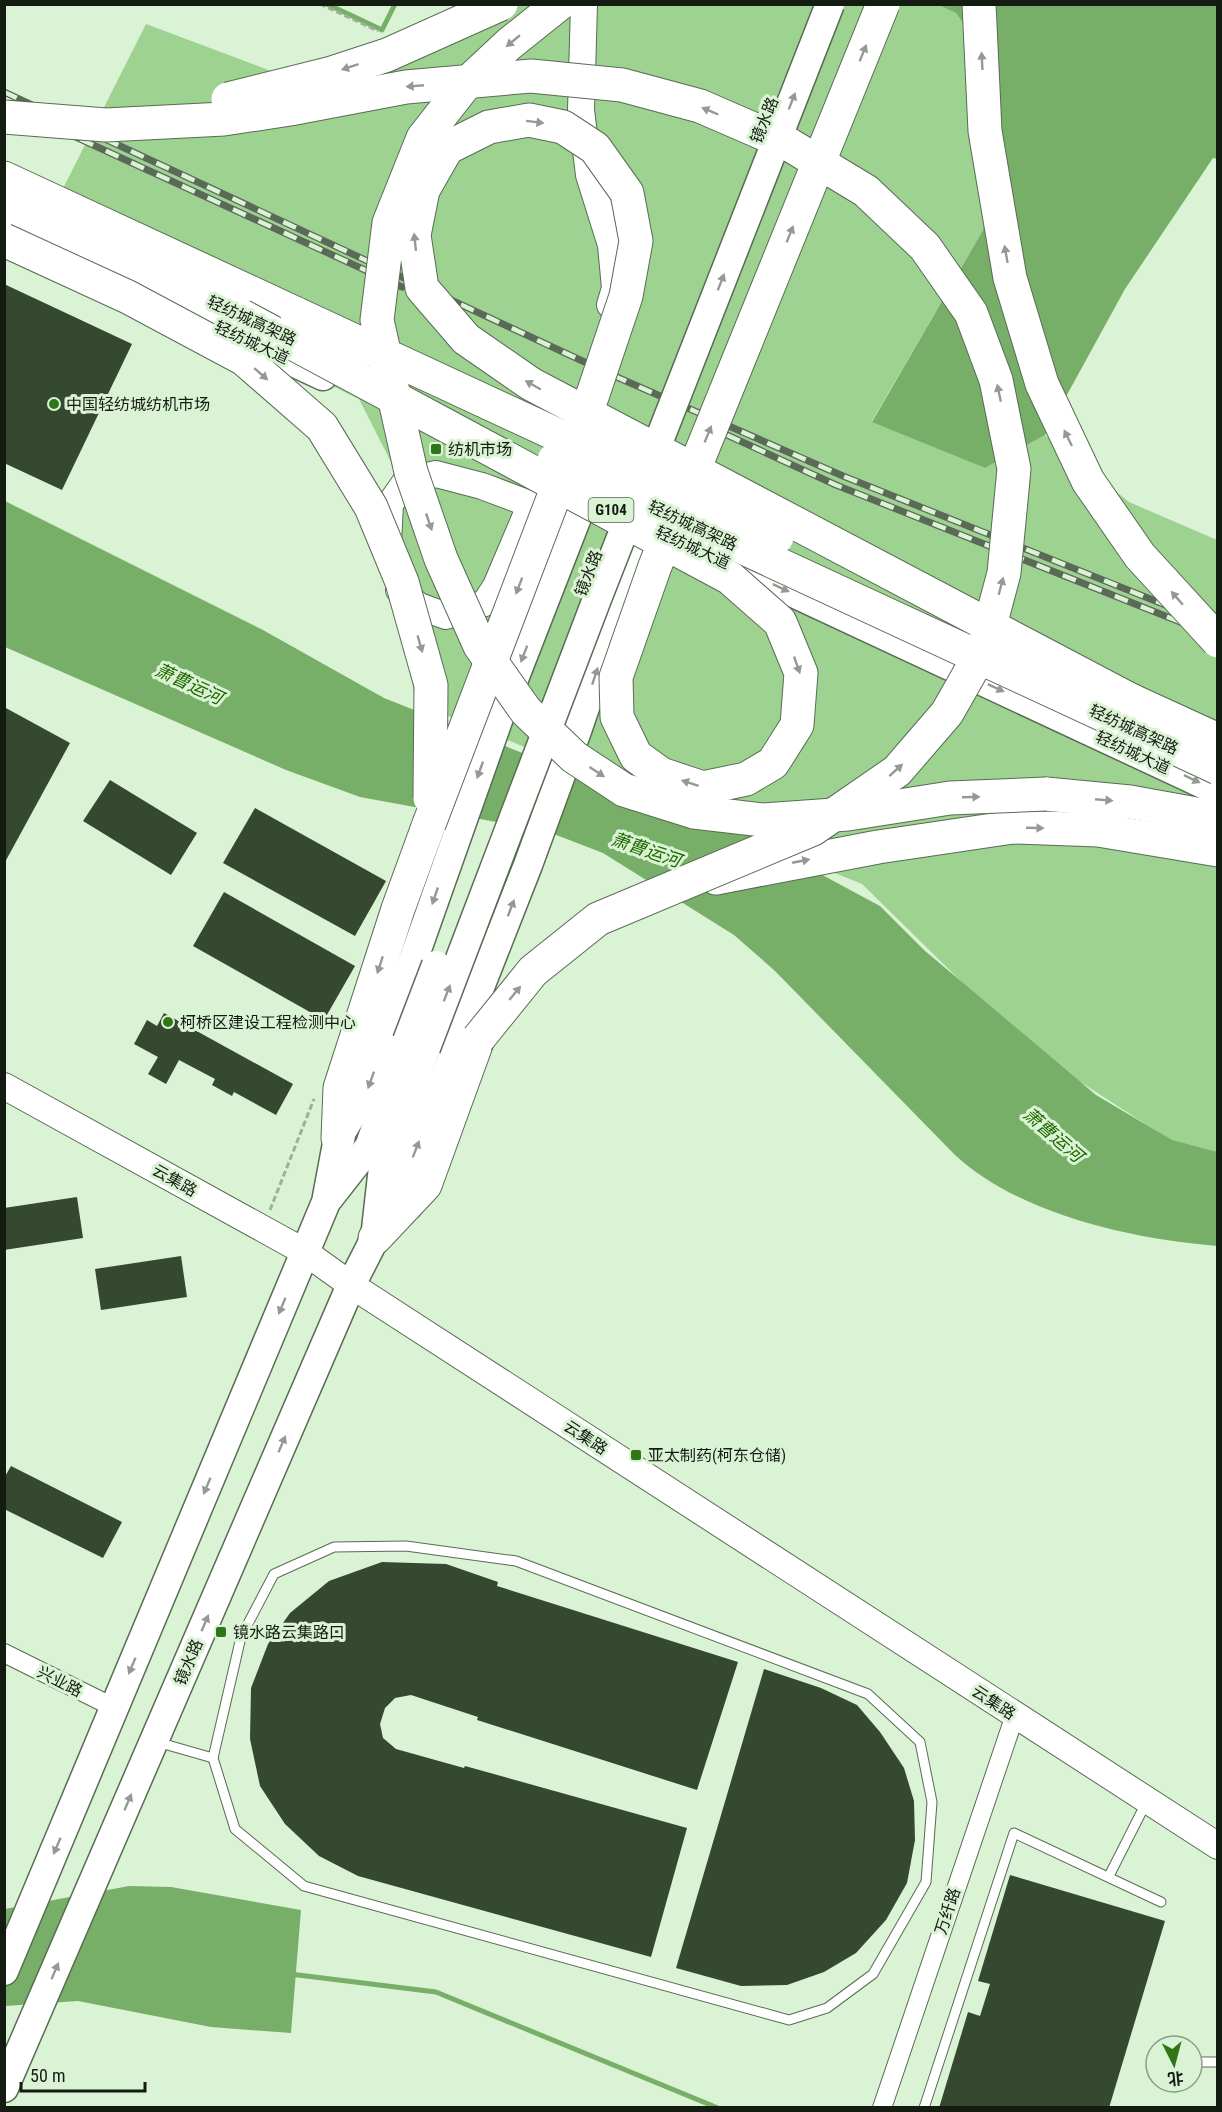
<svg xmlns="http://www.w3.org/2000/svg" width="1222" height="2112" viewBox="0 0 1222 2112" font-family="'Roboto Condensed','Noto Sans SC',sans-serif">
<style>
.green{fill:#9dd291}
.water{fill:#77af69}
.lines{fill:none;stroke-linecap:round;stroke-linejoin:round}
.stream{stroke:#77af69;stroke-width:5}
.building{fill:#354830}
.lane-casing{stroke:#586c53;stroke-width:11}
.street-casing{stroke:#586c53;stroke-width:20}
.secondary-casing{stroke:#586c53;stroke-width:28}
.primary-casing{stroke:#586c53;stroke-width:31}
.highway-casing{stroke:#586c53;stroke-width:35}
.path{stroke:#9db099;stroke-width:3;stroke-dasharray:6 3;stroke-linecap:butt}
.lane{stroke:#fff;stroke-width:9}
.street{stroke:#fff;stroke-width:18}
.secondary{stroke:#fff;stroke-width:26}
.primary{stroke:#fff;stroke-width:28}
.highway{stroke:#fff;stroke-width:33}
.rail-casing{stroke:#5b6958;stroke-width:7}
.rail{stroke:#dbf3d5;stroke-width:4.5;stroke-dasharray:14;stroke-linecap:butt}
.primary-bridge-casing{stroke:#586c53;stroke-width:31;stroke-linecap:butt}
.highway-bridge-casing{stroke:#586c53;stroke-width:35;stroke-linecap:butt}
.primary-bridge{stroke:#fff;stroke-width:28}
.highway-bridge{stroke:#fff;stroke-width:33}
.oneway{fill:#959994}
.poi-dot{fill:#2e7618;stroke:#dbf3d5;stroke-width:2}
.labels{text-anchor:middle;stroke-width:6;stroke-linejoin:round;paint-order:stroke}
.shield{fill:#dbf3d5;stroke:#505c4c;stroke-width:1.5}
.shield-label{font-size:15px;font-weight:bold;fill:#141c12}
.street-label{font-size:16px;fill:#141c12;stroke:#dbf3d5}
.poi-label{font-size:16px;fill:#141c12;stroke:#dbf3d5;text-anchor:start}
.water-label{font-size:18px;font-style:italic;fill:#206901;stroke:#dbf3d5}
</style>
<rect width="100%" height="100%" fill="#dbf3d5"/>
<polygon class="green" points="939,4 956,13 993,67 983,230 872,421 985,468 1045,435 1129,502 1217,540 1217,1153 1181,1147 1031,1050 862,884 416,703 402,631 396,472 359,399 37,240 146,24 303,83 500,5"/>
<g class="water">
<polygon points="939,5 1217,5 1217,159 1213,158 1125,289 1045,435 985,468 872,422 983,230 993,67 956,13"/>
<path d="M5 501 263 630 384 698 633 797 753 836 763 843 880 906 924 950 1096 1095 1172 1140 1217 1152V1246C1132 1239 1020 1215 955 1155L775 971 734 935 603 853 546 831 360 797 286 770 5 647Z"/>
<polygon points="129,1886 171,1887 301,1910 291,2033 211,2027 78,2001 5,2006 5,1909"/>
</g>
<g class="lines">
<g class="stream">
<polyline points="327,4 382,30 395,4"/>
<polyline points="290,1974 436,1992 718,2108"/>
</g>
</g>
<g class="building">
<polygon points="4,284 132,344 62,490 4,463"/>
<polygon points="4,707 70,743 4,864"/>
<polygon points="110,780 197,833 171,875 83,821"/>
<polygon points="255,808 386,881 355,936 223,863"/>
<polygon points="224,892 355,966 324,1020 193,946"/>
<polygon points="164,1013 293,1084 276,1115 234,1092 232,1096 212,1085 215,1079 179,1060 166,1084 148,1074 158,1057 134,1044 147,1020 157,1026"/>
<polygon points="77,1197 83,1238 4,1250 4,1208"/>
<polygon points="181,1256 187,1297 101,1310 95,1269"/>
<polygon points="11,1466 122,1522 103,1558 4,1509 4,1478"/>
<polygon points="382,1562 446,1564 498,1582 497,1586 738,1662 697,1790 477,1720 478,1717 411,1695 395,1698 385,1708 380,1724 383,1738 396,1749 464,1768 465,1766 687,1828 651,1957 358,1876 319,1856 285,1824 260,1786 250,1739 251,1688 268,1644 290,1613 329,1581"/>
<polygon points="764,1669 821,1688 857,1705 880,1732 904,1768 914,1801 915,1840 907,1883 886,1920 856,1953 824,1972 787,1985 741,1986 676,1968"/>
<polygon points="1010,1875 1165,1921 1109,2108 939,2108 968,2012 980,2016 990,1984 978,1981"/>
</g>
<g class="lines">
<defs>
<g id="lane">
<polygon points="406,1546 516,1561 868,1694 920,1742 932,1802 926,1882 873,1974 827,2008 789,2020 304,1886 235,1829 213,1758 241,1637 274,1574 334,1547"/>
<polyline points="157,1742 213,1758"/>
<polyline points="1109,1876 1146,1803"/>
<polyline points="1192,2062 1218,2062"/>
<polyline points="924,2108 1014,1833 1161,1902"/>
</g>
<g id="street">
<polyline points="4,1653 115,1708"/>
<polyline points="882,2108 1015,1715"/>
</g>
<g id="secondary">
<polyline points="584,4 581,110 589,175 611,245 615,288 610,305"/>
<polyline points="388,543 390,504 406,481 436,474 482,486 564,517"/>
<polyline points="399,590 419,606 446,616 485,603 496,586 527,513"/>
<polyline points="4,1086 305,1252 351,1285 1218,1846"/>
</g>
<g id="primary">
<polyline points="188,313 323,376"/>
<polyline points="714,556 1218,791"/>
<polyline points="329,1198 369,1147 407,1041"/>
<polyline points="409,1205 405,1178 528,865 577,731 651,512"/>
<polyline points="4,1971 326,1202 338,1138 368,1088 500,715 592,479"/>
<polyline points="4,2088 351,1285 375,1238 383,1167 426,1048"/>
</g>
<g id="highway">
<polyline points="4,178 297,314"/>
<polyline points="4,206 242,316"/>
<polyline points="1046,794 1130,802 1218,818"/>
<polyline points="716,878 878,847 1013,827 1098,830 1218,850"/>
<polyline points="338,1138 340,1088 398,909 429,824"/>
<polyline points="375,1238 425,1185 478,1039"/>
</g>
</defs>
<use href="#lane" class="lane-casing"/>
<use href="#street" class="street-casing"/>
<use href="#secondary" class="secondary-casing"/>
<use href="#primary" class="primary-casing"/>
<use href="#highway" class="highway-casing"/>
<g class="path">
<polyline points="320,4 378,31"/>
<polyline points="270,1210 314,1099"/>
</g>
<use href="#lane" class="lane"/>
<use href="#street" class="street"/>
<use href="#secondary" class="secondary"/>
<use href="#primary" class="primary"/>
<use href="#highway" class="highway"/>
<defs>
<g id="rail">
<polyline points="4,92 619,378 843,476 1218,626"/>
<polyline points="4,104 402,287"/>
<polyline points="727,435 836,485 1218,637"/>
</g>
</defs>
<use href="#rail" class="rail-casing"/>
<use href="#rail" class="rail"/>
<defs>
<g id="primary-bridge">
<polyline points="407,1041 436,965"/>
<polyline points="426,1048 597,599 830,4"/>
</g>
<g id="highway-bridge">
<polyline points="559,4 509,44 464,86 423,138 389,223 377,320 411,472 441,559 480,646 526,711 574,757 624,790 694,812 763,820 848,814 950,798 1046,794"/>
<polyline points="979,4 985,131 1010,278 1042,384 1088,481 1140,556 1218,641"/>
<polyline points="228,99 332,73 387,55 501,4"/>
<polyline points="4,117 106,125 224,119 290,109 406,87 531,76 622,85 700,106 790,145 866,191 925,247 971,313 996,380 1014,469 1004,573 984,648 947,713 897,771 813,829 598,919 533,971 478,1039"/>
<polyline points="4,240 128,297 244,359 322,427 371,507 402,582 431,685 430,798"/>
<polyline points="297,314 777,537"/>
<polyline points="242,316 730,578 780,622 801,673 797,725 773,763 746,779 703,788 661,774 636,756 617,717 616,677 655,566 883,4"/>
<polyline points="554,460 1218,768"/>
<polyline points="1124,697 1218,740"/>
<polyline points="429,824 543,525 593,394 626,296 636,241 627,193 595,148 563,127 529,120 489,127 447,148 423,190 414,235 422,288 466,339 531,384 759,504 1142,706"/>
</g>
</defs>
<use href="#primary-bridge" class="primary-bridge-casing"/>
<use href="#highway-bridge" class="highway-bridge-casing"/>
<use href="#primary-bridge" class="primary-bridge"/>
<use href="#highway-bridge" class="highway-bridge"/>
</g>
<defs><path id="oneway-solid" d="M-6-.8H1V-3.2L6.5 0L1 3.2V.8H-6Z" transform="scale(1.5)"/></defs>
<g class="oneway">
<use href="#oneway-solid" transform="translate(513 41) rotate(140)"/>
<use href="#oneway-solid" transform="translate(863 53) rotate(-68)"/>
<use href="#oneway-solid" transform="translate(982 61) rotate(-93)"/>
<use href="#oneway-solid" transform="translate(350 67) rotate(162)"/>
<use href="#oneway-solid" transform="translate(415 86) rotate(175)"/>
<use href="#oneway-solid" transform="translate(792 101) rotate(-69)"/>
<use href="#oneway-solid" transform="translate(710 111) rotate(-157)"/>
<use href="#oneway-solid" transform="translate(535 122) rotate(7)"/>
<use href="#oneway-solid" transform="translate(790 234) rotate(-68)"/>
<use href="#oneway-solid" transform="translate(415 242) rotate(-96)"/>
<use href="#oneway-solid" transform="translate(1006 254) rotate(-100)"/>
<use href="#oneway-solid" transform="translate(721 282) rotate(-69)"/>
<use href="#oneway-solid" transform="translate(261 374) rotate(41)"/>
<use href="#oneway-solid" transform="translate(533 385) rotate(-150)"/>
<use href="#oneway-solid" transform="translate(999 393) rotate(-102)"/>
<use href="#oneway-solid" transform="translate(708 434) rotate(-68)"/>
<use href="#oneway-solid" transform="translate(1068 438) rotate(-116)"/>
<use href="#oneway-solid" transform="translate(429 522) rotate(71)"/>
<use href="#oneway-solid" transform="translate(519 586) rotate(111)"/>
<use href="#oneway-solid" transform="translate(1001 586) rotate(-75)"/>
<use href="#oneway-solid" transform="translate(781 588) rotate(25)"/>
<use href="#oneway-solid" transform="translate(1177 598) rotate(-131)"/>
<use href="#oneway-solid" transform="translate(420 644) rotate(74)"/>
<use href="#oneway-solid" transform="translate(524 654) rotate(111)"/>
<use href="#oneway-solid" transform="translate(797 665) rotate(71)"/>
<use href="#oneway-solid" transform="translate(595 676) rotate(-72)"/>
<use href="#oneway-solid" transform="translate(996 688) rotate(25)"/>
<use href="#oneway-solid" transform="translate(480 770) rotate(110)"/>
<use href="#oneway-solid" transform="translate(896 770) rotate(-42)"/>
<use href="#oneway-solid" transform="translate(597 772) rotate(33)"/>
<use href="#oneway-solid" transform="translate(1192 779) rotate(25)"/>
<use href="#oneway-solid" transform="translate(690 783) rotate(-162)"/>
<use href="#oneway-solid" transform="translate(971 797) rotate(-2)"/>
<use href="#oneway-solid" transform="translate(1104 800) rotate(5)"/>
<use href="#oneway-solid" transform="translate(1035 828) rotate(2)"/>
<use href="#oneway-solid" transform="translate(801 861) rotate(-11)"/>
<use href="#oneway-solid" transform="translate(435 896) rotate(109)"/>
<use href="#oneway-solid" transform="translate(511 908) rotate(-69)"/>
<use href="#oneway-solid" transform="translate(380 965) rotate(108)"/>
<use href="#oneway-solid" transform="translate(447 993) rotate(-69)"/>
<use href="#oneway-solid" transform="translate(515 993) rotate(-51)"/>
<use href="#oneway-solid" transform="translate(371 1080) rotate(110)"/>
<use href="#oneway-solid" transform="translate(416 1149) rotate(-69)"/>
<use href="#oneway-solid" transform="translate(282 1306) rotate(113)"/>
<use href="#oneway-solid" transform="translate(282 1444) rotate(-67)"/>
<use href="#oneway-solid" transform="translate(207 1486) rotate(113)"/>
<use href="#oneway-solid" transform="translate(205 1623) rotate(-67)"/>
<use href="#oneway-solid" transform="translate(132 1666) rotate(113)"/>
<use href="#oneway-solid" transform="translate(128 1802) rotate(-67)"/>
<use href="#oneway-solid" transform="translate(57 1846) rotate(113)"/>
<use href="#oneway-solid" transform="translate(55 1971) rotate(-67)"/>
</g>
<g class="poi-dot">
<circle cx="54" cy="404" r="6"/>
<rect x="430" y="443" width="12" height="12" rx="3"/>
<circle cx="168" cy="1022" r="6"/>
<rect x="630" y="1449" width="12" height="12" rx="3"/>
<rect x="215" y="1626" width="12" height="12" rx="3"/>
</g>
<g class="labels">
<rect class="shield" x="588.5" y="498" width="45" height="24" rx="4.5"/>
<g class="shield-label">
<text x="611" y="515">G104</text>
</g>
<g class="street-label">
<text transform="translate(764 120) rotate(-68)" y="6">镜水路</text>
<text transform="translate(252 320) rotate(25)" y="6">轻纺城高架路</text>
<text transform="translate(252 342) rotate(25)" y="6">轻纺城大道</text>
<text transform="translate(693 525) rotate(25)" y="6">轻纺城高架路</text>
<text transform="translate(693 547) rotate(25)" y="6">轻纺城大道</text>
<text transform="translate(588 573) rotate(-69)" y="6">镜水路</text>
<text transform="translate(1134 729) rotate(25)" y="6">轻纺城高架路</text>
<text transform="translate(1133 752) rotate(25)" y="6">轻纺城大道</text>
<text transform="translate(175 1180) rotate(29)" y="6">云集路</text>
<text transform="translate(586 1437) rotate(33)" y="6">云集路</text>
<text transform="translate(188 1662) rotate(-67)" y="6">镜水路</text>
<text transform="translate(60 1681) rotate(27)" y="6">兴业路</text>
<text transform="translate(994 1702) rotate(33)" y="6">云集路</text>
<text transform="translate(947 1911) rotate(-72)" y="6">万纤路</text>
</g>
<g class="poi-label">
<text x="66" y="410">中国轻纺城纺机市场</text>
<text x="448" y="455">纺机市场</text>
<text x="180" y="1028">柯桥区建设工程检测中心</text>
<text x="648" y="1461">亚太制药(柯东仓储)</text>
<text x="233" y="1638">镜水路云集路口</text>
</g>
<g class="water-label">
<text transform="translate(189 684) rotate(25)" y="6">萧曹运河</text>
<text transform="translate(646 850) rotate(19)" y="6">萧曹运河</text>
<text transform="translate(1053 1135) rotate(41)" y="6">萧曹运河</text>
</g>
</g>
<rect width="1222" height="2112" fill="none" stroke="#141c12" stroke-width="12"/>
<g transform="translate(1174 2064) rotate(174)"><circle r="28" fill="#dbf3d5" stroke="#8b9d87" stroke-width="1.5"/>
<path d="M0-4.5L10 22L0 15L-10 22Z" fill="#2e7618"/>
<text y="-9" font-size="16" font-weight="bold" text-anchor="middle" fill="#141c12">北</text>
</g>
<path d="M21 2082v9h124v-9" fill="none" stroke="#141c12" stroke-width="3"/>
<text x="30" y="2082" font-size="18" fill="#141c12" stroke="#dbf3d5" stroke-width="4.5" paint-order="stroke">50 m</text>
</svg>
